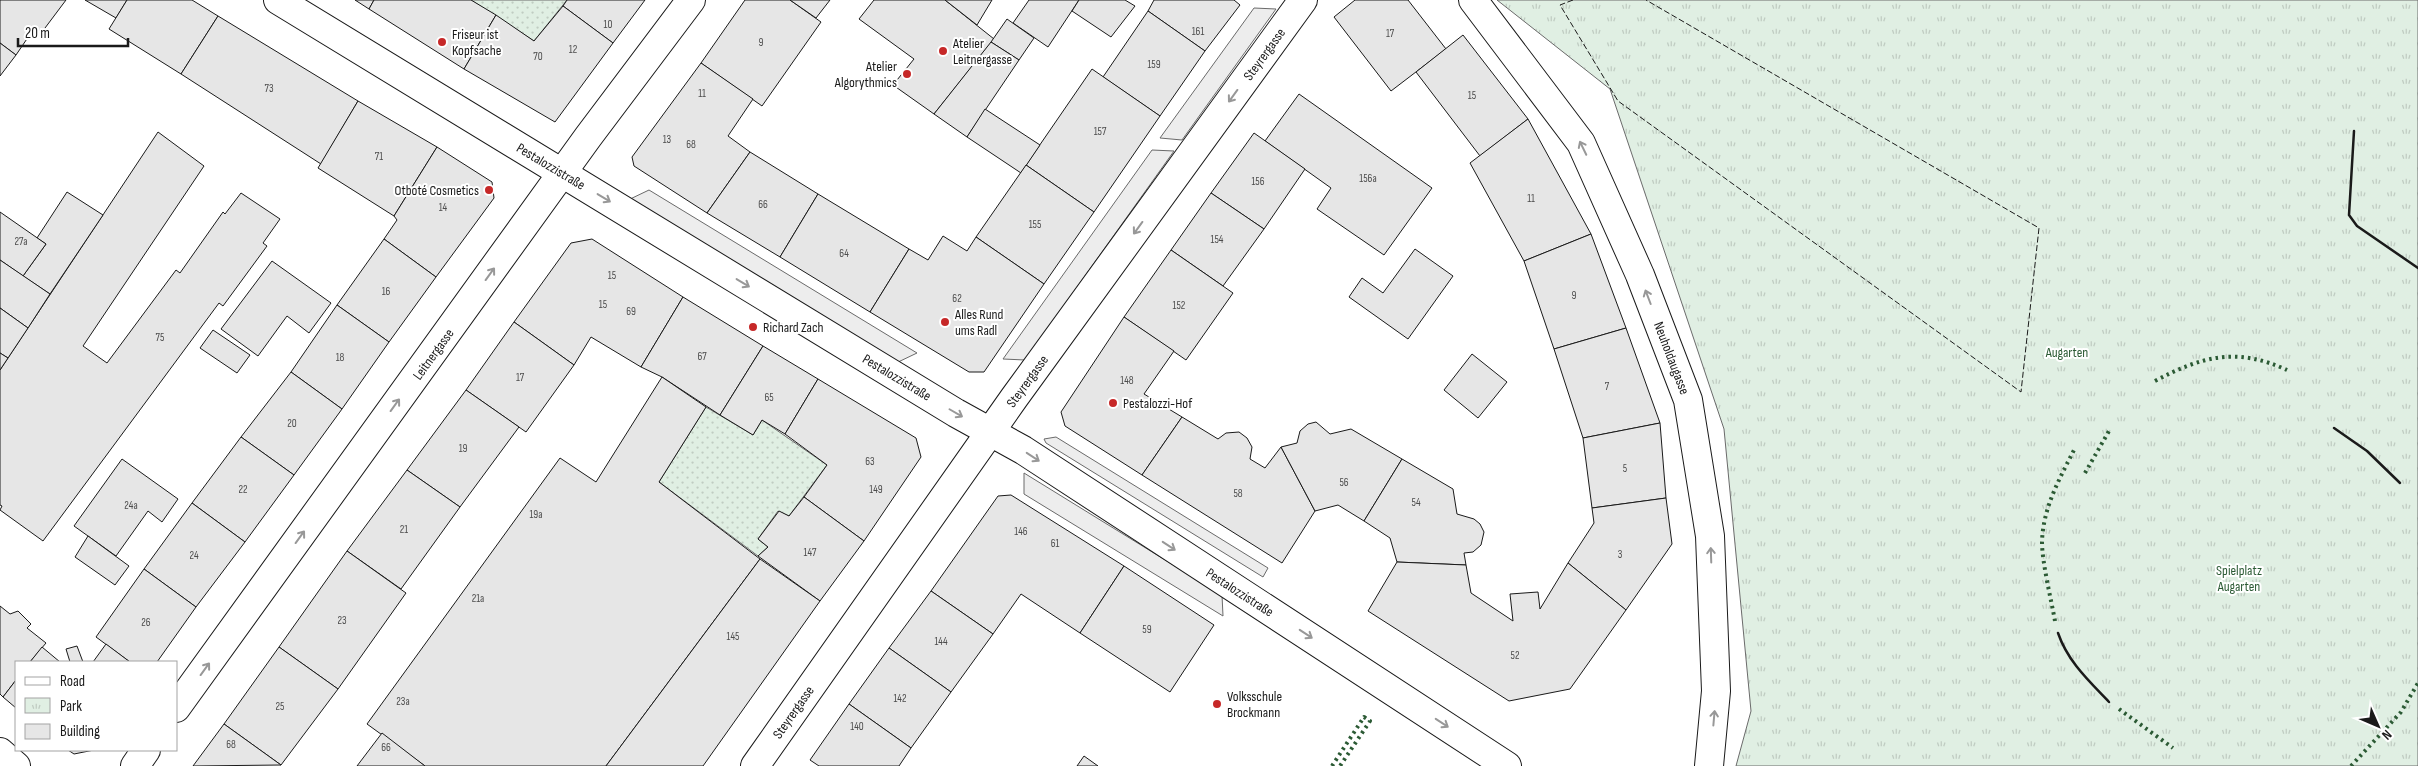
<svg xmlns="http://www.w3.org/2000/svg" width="2418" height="766" viewBox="0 0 2418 766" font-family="'Sofia Sans Condensed',sans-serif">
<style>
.park{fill:url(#park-tufts);stroke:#6a6a6a}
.garden{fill:url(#garden-dots);stroke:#6a6a6a}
.parking{fill:#ededed;stroke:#6a6a6a}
.building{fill:#e6e6e6;stroke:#1a1a1a}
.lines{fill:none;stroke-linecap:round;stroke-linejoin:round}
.street-casing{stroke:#1a1a1a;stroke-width:30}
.secondary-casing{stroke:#1a1a1a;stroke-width:30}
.street{stroke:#fff;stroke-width:28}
.secondary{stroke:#fff;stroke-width:28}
.hedge{stroke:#2b5a34;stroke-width:4;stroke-dasharray:2.5 4;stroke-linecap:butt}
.fence{stroke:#1a1a1a;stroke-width:1;stroke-dasharray:6 2.5;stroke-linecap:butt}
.wall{stroke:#1a1a1a;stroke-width:2.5}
.oneway{stroke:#989898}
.poi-dot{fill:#c62828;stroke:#fff;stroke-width:2}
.labels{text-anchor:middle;stroke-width:4;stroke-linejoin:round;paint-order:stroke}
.number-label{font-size:11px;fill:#4d4d4d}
.poi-label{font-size:14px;fill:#1a1a1a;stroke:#fff;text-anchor:start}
.street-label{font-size:14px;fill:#1a1a1a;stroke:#fff}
.park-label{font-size:14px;fill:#2b5a34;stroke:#fff}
</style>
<defs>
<pattern id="park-tufts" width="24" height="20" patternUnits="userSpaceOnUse" patternTransform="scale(1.25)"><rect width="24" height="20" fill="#e0efe3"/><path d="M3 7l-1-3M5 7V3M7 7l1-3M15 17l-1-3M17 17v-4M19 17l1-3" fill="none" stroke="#c0ccc2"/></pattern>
<pattern id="garden-dots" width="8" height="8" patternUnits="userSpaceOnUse" patternTransform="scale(1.25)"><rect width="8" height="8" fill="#e0efe3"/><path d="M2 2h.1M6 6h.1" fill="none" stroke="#c0ccc2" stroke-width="1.8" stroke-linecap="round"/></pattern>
</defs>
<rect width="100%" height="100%" fill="#fff"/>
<polygon class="park" points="1497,0 2418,0 2418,766 1736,766 1751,711 1724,429 1610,89"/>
<g class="garden">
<polygon points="471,0 567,0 534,41"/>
<polygon points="706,407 753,435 762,420 827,465 789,516 778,511 758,539 768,547 758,556 659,482"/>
</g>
<g class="parking">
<polygon points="1254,8 1276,9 1182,140 1160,138"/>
<polygon points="1152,150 1174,151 1025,360 1003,359"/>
<polygon points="649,190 917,353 894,364 626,201"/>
<polygon points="1056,437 1268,568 1263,577 1046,443 1044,439"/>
<polygon points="1024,473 1222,595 1223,616 1024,494"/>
</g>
<g class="building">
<polygon points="0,0 66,0 42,32 35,27 16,55 0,43"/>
<polygon points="85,0 127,0 116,18"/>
<polygon points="127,0 192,0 218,16 181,74 109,29"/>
<polygon points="355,0 374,0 369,9"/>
<polygon points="374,0 471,0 496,15 464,69 369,9"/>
<polygon points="567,0 645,0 613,43 563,6"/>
<polygon points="745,0 790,0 821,22 762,106 701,63"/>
<polygon points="790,0 830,0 816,18"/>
<polygon points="874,0 945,0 994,39 934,114 893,85 914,59 859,19"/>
<polygon points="945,0 992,0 977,25"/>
<polygon points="1029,0 1079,0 1048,47 1013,23"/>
<polygon points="1079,0 1125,0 1135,6 1111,37 1072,11"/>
<polygon points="1154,0 1234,0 1240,5 1205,51 1148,11"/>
<polygon points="1355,0 1408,0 1446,49 1391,91 1334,17"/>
<polygon points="563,6 613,43 555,122 464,69 496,15 534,41"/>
<polygon points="1148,11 1205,51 1160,116 1103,77"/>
<polygon points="218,16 358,101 321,164 181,74"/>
<polygon points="1007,19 1034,38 1019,60 991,42"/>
<polygon points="1463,35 1528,119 1480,156 1416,72"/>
<polygon points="991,42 1019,60 967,137 934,114"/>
<polygon points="0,43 16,55 0,76"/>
<polygon points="701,63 753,99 728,136 750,152 707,213 634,166 632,157"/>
<polygon points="1092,69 1160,116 1094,212 1026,165"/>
<polygon points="1299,94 1432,188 1384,255 1317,209 1331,188 1265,141"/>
<polygon points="358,101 437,147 394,216 318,168"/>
<polygon points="985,109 1040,145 1021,173 967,137"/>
<polygon points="1528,119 1591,234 1524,261 1470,163"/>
<polygon points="158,132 204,166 83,346 107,363 176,270 180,273 223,212 225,214 241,193 280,219 263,243 267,246 223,306 219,303 43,541 0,510 2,506 0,505 0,370"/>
<polygon points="1254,133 1305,169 1264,229 1211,193"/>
<polygon points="437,147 492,182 494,198 436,277 384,239 397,220 394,216"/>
<polygon points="750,152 818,194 780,257 707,213"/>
<polygon points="1026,165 1094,212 1044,284 976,237"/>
<polygon points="67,192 103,215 50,294 23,276 46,244 37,238"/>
<polygon points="1211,193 1264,229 1223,286 1171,250"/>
<polygon points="818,194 909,249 870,312 780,257"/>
<polygon points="0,212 46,244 23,276 0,260"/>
<polygon points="1591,234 1626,328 1554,349 1524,261"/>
<polygon points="943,236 967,251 976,237 1044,284 984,372 969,372 870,312 909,249 928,260"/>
<polygon points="384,239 436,277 389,342 337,305"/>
<polygon points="592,239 683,297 641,367 591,337 574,365 514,322 571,243"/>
<polygon points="1415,249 1453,276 1408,339 1349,297 1362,278 1383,293"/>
<polygon points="1171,250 1233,293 1186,360 1124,317"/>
<polygon points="0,260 50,294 28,328 0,308"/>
<polygon points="272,261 331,303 309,333 287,316 258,356 221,329"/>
<polygon points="683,297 763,346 720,415 662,377 641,367"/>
<polygon points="337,305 389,342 342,409 291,372"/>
<polygon points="0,308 28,328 8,358 0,353"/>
<polygon points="1124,317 1174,351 1144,394 1182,417 1142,475 1065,426 1061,412"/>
<polygon points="514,322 574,365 526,432 466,390"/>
<polygon points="1626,328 1660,423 1583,438 1554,349"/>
<polygon points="213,330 250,355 237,373 200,348"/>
<polygon points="763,346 818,379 785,434 762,420 753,435 720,415"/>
<polygon points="0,353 8,358 0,370"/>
<polygon points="1472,354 1507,382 1478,418 1444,390"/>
<polygon points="291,372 342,409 294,475 241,437"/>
<polygon points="662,377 706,407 659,482 760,559 606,766 425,766 367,724 560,458 596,482"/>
<polygon points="818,379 916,438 921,457 864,541 804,497 827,465 785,434"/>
<polygon points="466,390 519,427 460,507 407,470"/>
<polygon points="1182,417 1218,439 1226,433 1239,432 1247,438 1252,447 1250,459 1265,468 1281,447 1315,511 1282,563 1142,475"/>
<polygon points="1316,422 1330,434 1351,429 1402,459 1364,521 1338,505 1315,511 1281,447 1297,443 1300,431 1308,424"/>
<polygon points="1660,423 1666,498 1592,508 1583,438"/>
<polygon points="241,437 294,475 245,542 192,503"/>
<polygon points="122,459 178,499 162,522 148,511 116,556 74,526"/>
<polygon points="1402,459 1453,489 1457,514 1474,519 1480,524 1484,532 1481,545 1473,552 1464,553 1466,565 1397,562 1390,538 1364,521"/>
<polygon points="407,470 460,507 401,589 347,551"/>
<polygon points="1011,495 1124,566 1080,633 1021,594 993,634 931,591 998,496"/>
<polygon points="804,497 864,541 820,601 758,556 768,547 758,539 779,511 789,516"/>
<polygon points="1666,498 1672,544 1626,610 1568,563 1594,523 1592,508"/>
<polygon points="192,503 245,542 196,607 144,569"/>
<polygon points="88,536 129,566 115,585 75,557"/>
<polygon points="347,551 406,593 338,689 279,647"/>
<polygon points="760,559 820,601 703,766 606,766"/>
<polygon points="1397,562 1466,565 1471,593 1513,621 1510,594 1538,592 1540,609 1568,563 1626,610 1570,689 1509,701 1368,611"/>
<polygon points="1124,566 1214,625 1170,692 1080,633"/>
<polygon points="144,569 196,607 157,662 130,662 96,637"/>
<polygon points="931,591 993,634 951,692 889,648"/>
<polygon points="0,606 10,614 18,611 31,624 27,628 46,643 30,662 16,662 16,680 3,697 0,694"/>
<polygon points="106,644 130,662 93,662"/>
<polygon points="77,646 83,662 70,662 66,649"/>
<polygon points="42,647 60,662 30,662"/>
<polygon points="279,647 338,689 281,765 224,724"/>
<polygon points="889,648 951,692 911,748 849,704"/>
<polygon points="16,680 16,708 3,697"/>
<polygon points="849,704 911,748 899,766 819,766 810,760"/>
<polygon points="224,724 281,765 193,766"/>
<polygon points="382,733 425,766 357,766"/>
<polygon points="68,750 94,750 74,754"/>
<polygon points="1084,756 1098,766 1077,766"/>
</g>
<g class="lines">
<defs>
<g id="street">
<polyline points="278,0 956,413 1023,450 1507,766"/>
<polyline points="1473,0 1581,143 1640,275 1688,400 1710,536 1716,691 1709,766"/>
<polyline points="176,708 588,137 691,0"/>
<polyline points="135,766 146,750"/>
<polyline points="755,766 1014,398 1303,0"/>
</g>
<polyline id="secondary" points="0,752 16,766"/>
</defs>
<use href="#street" class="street-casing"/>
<use href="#secondary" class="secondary-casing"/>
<use href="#street" class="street"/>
<use href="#secondary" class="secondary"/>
<g class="hedge">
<path d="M2155 381C2202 356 2237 347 2287 370"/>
<polyline points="2085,473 2109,431"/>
<path d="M2055 621C2051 599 2042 562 2042 542 2043 507 2060 478 2075 448"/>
<polyline points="2119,709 2173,748"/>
<polyline points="1332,766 1364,717 1370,721 1340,766"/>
<polyline points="2351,766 2401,712 2418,683"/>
</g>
<polyline class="fence" points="1573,0 1560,5 1618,101 2021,392 2039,228 1646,0"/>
<g class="wall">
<polyline points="2354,131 2349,215 2357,226 2418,268"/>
<polyline points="2334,428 2367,451 2400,483"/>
<path d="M2058 633C2068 662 2089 681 2109 702"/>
</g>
</g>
<defs><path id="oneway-shaft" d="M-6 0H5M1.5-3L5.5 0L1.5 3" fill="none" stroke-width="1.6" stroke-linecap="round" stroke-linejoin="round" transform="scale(1.25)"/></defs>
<g class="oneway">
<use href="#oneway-shaft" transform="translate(1233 96) rotate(126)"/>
<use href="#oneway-shaft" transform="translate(1583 148) rotate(-116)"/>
<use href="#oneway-shaft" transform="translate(604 198) rotate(31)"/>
<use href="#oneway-shaft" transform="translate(1138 228) rotate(126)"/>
<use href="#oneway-shaft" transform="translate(490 274) rotate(-54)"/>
<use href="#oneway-shaft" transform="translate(743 283) rotate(31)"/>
<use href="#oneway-shaft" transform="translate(1648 297) rotate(-111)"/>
<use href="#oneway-shaft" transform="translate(395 405) rotate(-54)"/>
<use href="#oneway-shaft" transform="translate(956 413) rotate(30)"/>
<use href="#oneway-shaft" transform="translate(1033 457) rotate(33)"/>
<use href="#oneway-shaft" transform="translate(300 537) rotate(-54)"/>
<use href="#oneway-shaft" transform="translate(1169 546) rotate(33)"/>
<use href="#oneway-shaft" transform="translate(1711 555) rotate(-92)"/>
<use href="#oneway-shaft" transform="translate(1306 634) rotate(33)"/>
<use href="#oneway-shaft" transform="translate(205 669) rotate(-54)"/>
<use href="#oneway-shaft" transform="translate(1714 718) rotate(-85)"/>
<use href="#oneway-shaft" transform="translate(1442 723) rotate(33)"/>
</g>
<g class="poi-dot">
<circle cx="442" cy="42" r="5"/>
<circle cx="943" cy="51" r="5"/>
<circle cx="907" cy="74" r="5"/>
<circle cx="489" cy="190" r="5"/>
<circle cx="945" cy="322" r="5"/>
<circle cx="753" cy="327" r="5"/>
<circle cx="1113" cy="403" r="5"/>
<circle cx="1217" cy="704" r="5"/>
</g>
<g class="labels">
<g class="number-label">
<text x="608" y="28">10</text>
<text x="1198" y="35">161</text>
<text x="1390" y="37">17</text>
<text x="761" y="46">9</text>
<text x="573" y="53">12</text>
<text x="538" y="60">70</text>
<text x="1154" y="68">159</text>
<text x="269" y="92">73</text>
<text x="702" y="97">11</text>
<text x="1472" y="99">15</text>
<text x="1100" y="135">157</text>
<text x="667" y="143">13</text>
<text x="691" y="148">68</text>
<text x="379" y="160">71</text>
<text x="1368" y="182">156a</text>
<text x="1258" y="185">156</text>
<text x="1531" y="202">11</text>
<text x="763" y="208">66</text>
<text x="443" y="211">14</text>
<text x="1035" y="228">155</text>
<text x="1217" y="243">154</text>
<text x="21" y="245">27a</text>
<text x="844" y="257">64</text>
<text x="612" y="279">15</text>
<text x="386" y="295">16</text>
<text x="1574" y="299">9</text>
<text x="957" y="302">62</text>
<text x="603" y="308">15</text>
<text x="1179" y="309">152</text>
<text x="631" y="315">69</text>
<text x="160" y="341">75</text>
<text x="702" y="360">67</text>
<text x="340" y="361">18</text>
<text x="520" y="381">17</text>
<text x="1127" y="384">148</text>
<text x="1607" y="390">7</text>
<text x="769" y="401">65</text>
<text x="292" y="427">20</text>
<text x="463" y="452">19</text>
<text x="870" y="465">63</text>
<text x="1625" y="472">5</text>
<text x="1344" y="486">56</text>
<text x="243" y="493">22</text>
<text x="876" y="493">149</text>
<text x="1238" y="497">58</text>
<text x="1416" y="506">54</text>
<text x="131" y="509">24a</text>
<text x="536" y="518">19a</text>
<text x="404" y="533">21</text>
<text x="1021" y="535">146</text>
<text x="1055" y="547">61</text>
<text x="810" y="556">147</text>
<text x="1620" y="558">3</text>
<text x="194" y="559">24</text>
<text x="478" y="602">21a</text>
<text x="342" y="624">23</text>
<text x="146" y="626">26</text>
<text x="1147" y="633">59</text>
<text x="733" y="640">145</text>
<text x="941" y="645">144</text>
<text x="1515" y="659">52</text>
<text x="900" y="702">142</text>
<text x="403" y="705">23a</text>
<text x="280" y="710">25</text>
<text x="857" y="730">140</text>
<text x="231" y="748">68</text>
<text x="386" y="751">66</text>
</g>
<g class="poi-label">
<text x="452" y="39">Friseur ist<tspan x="452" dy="16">Kopfsache</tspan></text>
<text x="953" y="48">Atelier<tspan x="953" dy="16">Leitnergasse</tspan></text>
<text x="897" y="71" text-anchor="end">Atelier<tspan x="897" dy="16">Algorythmics</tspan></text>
<text x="479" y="195" text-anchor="end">Otboté Cosmetics</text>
<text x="955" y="319">Alles Rund<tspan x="955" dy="16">ums Radl</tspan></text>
<text x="763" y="332">Richard Zach</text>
<text x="1123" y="408">Pestalozzi-Hof</text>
<text x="1227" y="701">Volksschule<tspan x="1227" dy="16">Brockmann</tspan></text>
</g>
<g class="street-label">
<text transform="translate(1264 54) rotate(-54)" y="5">Steyrergasse</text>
<text transform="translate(551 166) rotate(31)" y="5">Pestalozzistraße</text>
<text transform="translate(433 354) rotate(-54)" y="5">Leitnergasse</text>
<text transform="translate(1672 358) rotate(69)" y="5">Neuholdaugasse</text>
<text transform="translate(897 377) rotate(31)" y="5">Pestalozzistraße</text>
<text transform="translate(1027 381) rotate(-54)" y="5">Steyrergasse</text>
<text transform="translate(1240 592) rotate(33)" y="5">Pestalozzistraße</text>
<text transform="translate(793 712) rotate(-55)" y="5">Steyrergasse</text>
</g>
<g class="park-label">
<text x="2067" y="357">Augarten</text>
<text x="2239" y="575">Spielplatz<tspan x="2239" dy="16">Augarten</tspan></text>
</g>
</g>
<rect x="15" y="661" width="162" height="90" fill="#ffffff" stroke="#a3a3a3"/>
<rect x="25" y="677" width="25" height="8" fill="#ffffff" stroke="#a3a3a3"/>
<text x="60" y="686" font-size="15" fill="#1a1a1a">Road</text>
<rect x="25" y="698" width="25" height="15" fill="url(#park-tufts)" stroke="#a3a3a3"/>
<text x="60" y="711" font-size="15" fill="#1a1a1a">Park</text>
<rect x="25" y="724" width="25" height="15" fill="#e6e6e6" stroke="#a3a3a3"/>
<text x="60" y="736" font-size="15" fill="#1a1a1a">Building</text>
<g transform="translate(2378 726) rotate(135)" stroke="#ffffff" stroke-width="4" paint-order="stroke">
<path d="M0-4L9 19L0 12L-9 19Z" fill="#1a1a1a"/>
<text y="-8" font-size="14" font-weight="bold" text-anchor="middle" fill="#1a1a1a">N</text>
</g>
<path d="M18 38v8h110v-8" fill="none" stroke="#1a1a1a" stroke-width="2.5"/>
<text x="25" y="38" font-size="15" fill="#1a1a1a" stroke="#ffffff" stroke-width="4" paint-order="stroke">20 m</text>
</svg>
